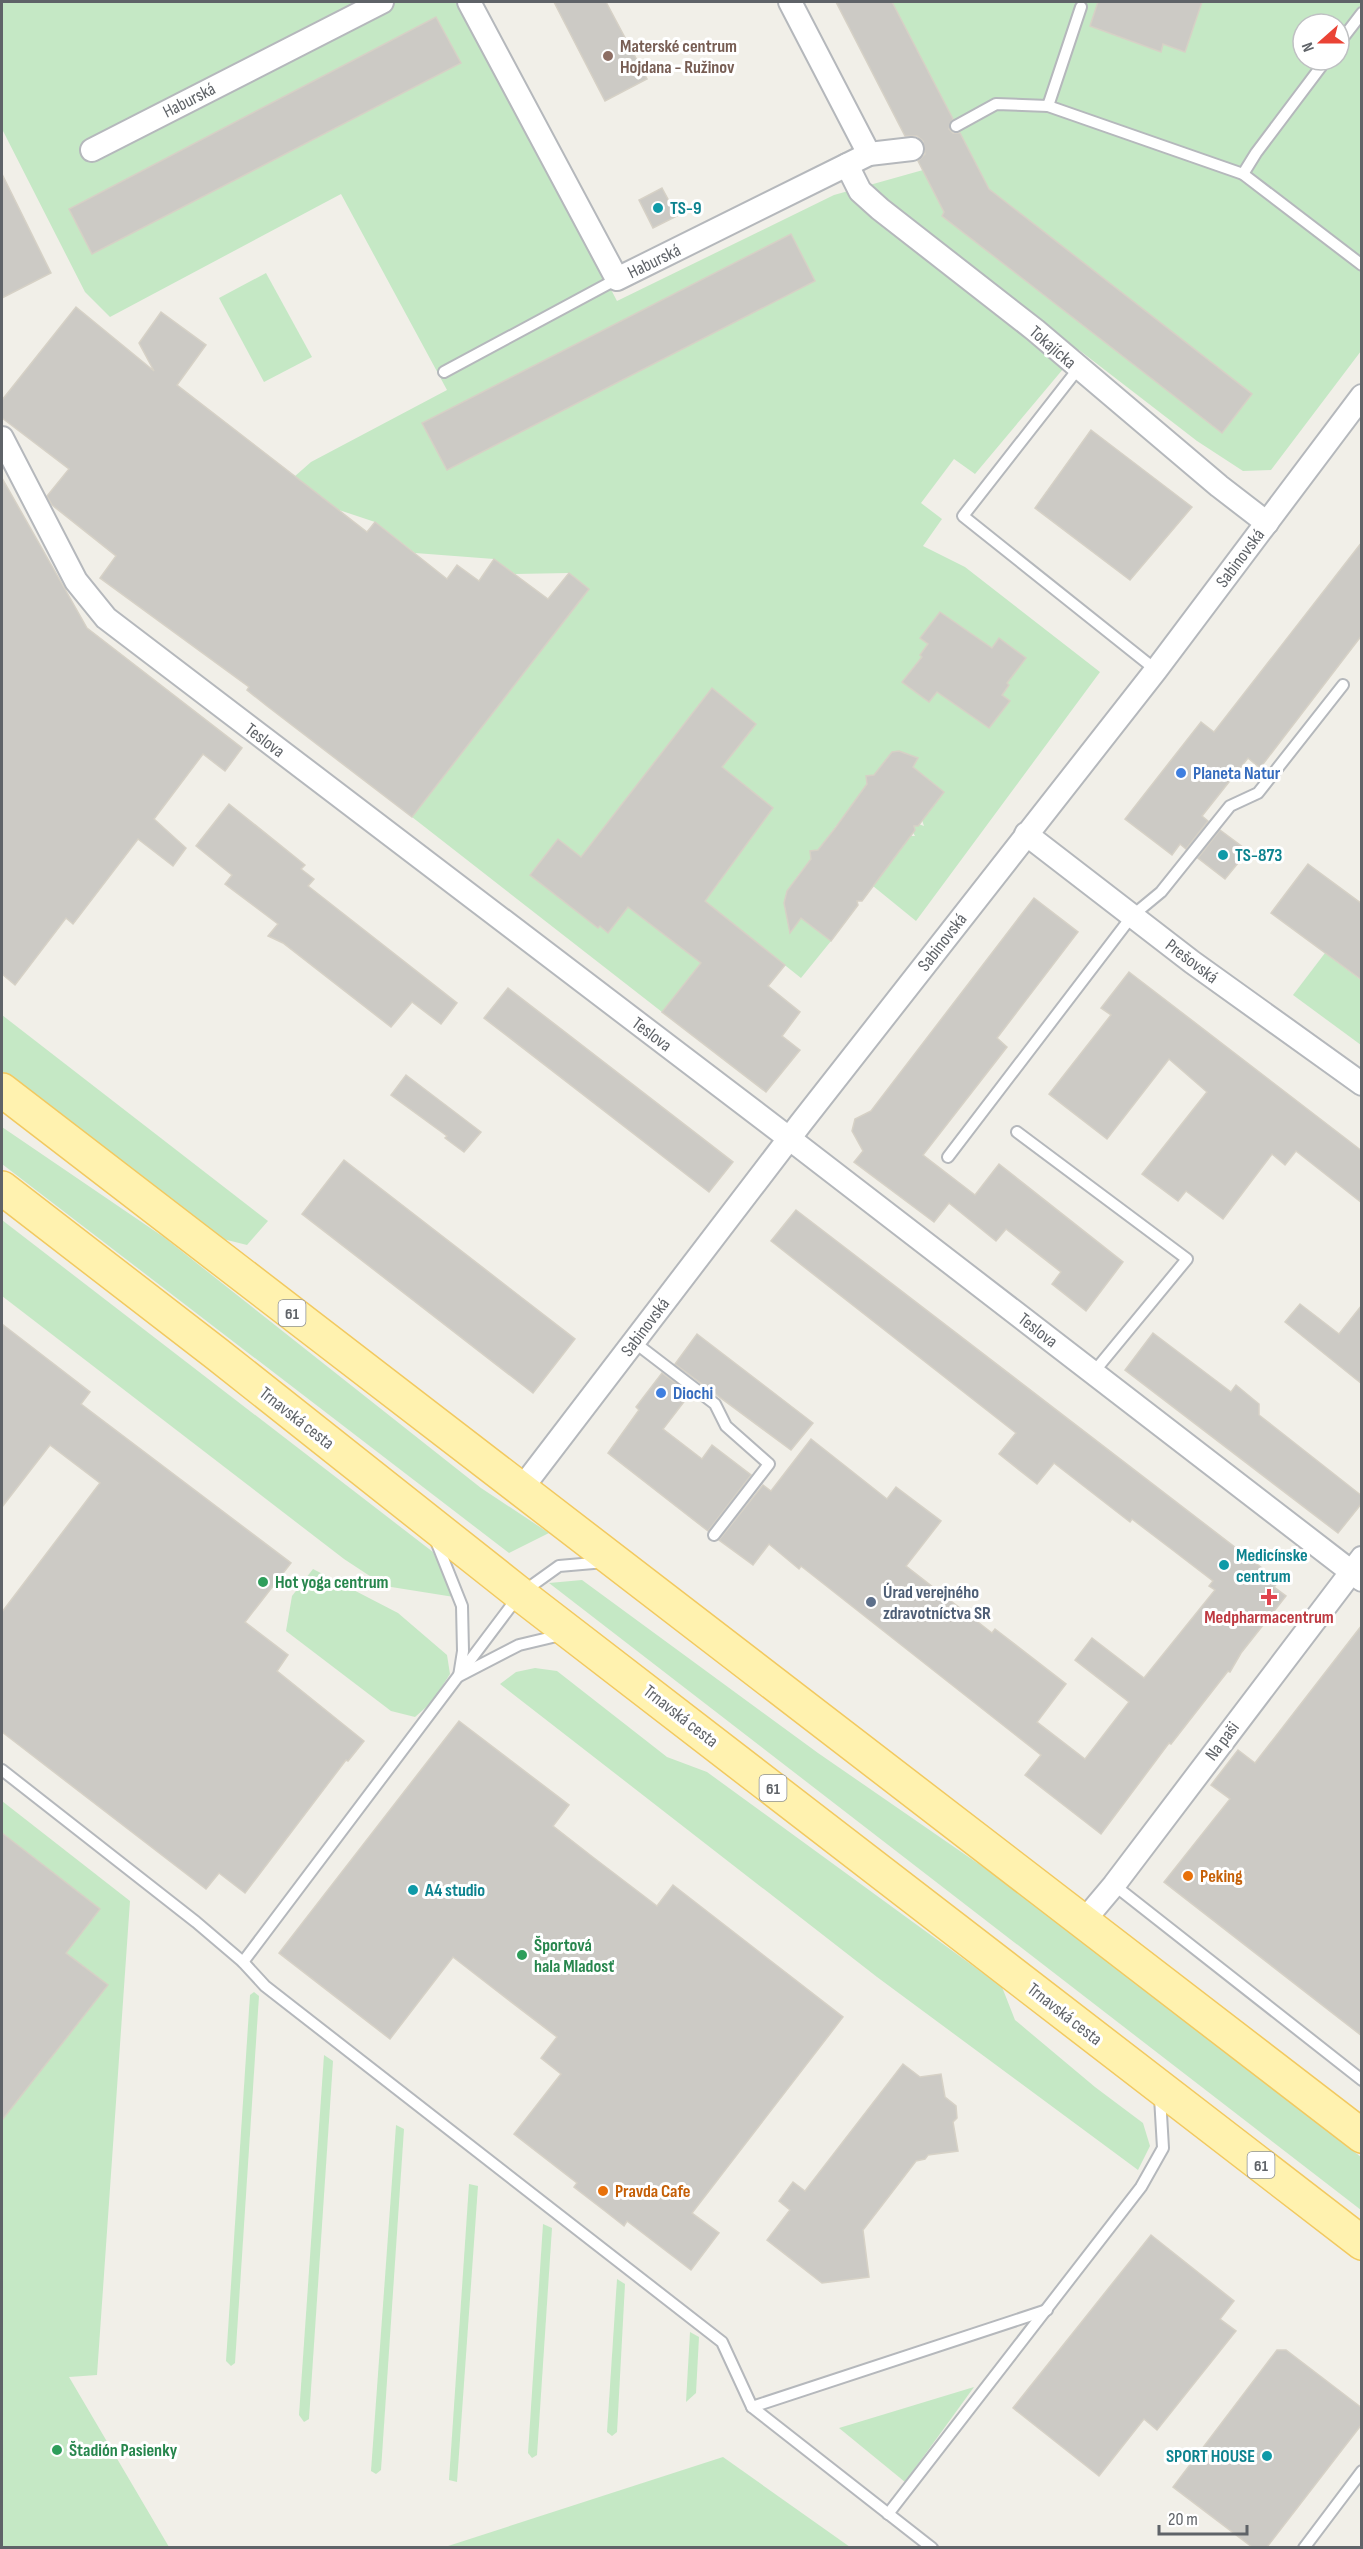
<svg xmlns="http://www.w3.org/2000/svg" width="1363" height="2549" viewBox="0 0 1363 2549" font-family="'Sofia Sans Condensed',sans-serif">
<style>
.green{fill:#c5e8c5;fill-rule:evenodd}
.building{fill:#cccac5;stroke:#d6d1c6;stroke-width:1.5}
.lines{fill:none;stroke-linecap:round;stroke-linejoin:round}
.lane-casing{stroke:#b5b8bc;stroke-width:14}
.street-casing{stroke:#b5b8bc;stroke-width:26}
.primary-casing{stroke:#f2c960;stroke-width:36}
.lane{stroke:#fff;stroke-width:10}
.street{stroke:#fff;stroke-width:22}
.primary{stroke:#fff2af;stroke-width:33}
.education-dot{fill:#8d6e63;stroke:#fff;stroke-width:2}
.culture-dot{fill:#0f9aa8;stroke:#fff;stroke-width:2}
.shop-dot{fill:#3f7fe0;stroke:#fff;stroke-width:2}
.leisure-dot{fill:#2e9e5b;stroke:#fff;stroke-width:2}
.health-dot{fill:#e0444e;stroke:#fff;stroke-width:2}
.service-dot{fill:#5c6f8a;stroke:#fff;stroke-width:2}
.food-dot{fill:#e8710a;stroke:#fff;stroke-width:2}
.labels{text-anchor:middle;stroke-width:6;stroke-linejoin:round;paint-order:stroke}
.shield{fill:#fff;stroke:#8f9295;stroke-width:1.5}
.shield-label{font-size:16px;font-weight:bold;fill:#5f6368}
.education-label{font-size:18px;font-weight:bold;fill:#785e54;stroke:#fff;text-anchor:start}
.street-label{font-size:18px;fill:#5f6368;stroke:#fff}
.culture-label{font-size:18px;font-weight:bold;fill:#0d838f;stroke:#fff;text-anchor:start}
.shop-label{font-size:18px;font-weight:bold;fill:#366cbe;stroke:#fff;text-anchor:start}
.leisure-label{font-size:18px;font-weight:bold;fill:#27864d;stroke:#fff;text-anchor:start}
.service-label{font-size:18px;font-weight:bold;fill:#4e5e75;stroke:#fff;text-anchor:start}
.health-label{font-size:18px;font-weight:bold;fill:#be3a42;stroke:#fff}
.food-label{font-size:18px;font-weight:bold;fill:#c56008;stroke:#fff;text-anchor:start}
</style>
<rect width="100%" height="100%" fill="#f1efe8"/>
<g class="green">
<path d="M2 2H460L617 301 834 195 923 170 944 212 942 216 1222 433 1252 394 989 189 892 2H1361V351L1271 470 1243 471 1197 441 1079 350 975 474 954 459 921 503 942 519 923 546 965 567 1100 672 916 921 873 886 910 836H915L911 829 916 823 924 826 922 820 944 792 913 767 916 761 899 751 892 752 818 850 811 851V859C799 876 774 898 790 919L801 918 831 941 801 978 732 923 697 968 726 992 662 1012 412 817 589 589 569 573 515 574 494 559 415 553 375 522 336 509 294 477 311 462 447 390 341 194 110 317 85 292 2 129ZM1303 24H1339V60H1303Z"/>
<polygon points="266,273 312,357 264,382 219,298"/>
<polygon points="1325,953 1361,980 1361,1045 1293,995"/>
<polygon points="2,1015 268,1221 247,1245 219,1238 2,1071"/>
<polygon points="2,1127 165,1238 481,1488 549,1533 509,1553 2,1164"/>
<polygon points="2,1220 433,1552 454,1597 385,1586 344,1559 2,1296"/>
<polygon points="313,1569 398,1613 447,1655 450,1674 432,1702 415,1717 391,1711 286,1631 292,1596"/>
<polygon points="582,1580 818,1753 1015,1889 1361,2157 1361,2210 549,1583"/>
<polygon points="535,1668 557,1671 667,1757 707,1772 1002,1987 1015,2020 1095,2087 1143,2123 1150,2146 1138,2170 877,1977 500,1684 516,1672"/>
<polygon points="2,1801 130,1901 97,2375 69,2377 169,2547 2,2547"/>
<polygon points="254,1992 259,1996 235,2363 231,2366 226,2361 250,1995"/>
<polygon points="324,2055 333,2061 309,2419 304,2422 299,2415"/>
<polygon points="396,2125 404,2129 381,2470 376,2474 371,2471"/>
<polygon points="469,2184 478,2186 457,2482 449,2480"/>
<polygon points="543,2224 552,2228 537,2455 532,2458 528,2453"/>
<polygon points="617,2279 625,2284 617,2432 612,2436 607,2432"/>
<polygon points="690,2332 699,2337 696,2393 686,2402"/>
<polygon points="974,2387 905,2482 839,2428"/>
<polygon points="723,2457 850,2547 445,2547"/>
</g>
<g class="building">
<polygon points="554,2 606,2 647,79 605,101"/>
<polygon points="836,2 892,2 953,119 949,129 953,133 960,133 989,189 1252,394 1222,433 942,216 944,212 918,161 925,154 923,141 917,136 905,136"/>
<polygon points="1098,2 1202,2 1185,52 1163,44 1161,52 1090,26"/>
<polygon points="436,17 461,63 92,254 69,209"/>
<polygon points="2,174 51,273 2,298"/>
<polygon points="662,188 677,216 653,228 639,200"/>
<polygon points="791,234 815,281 447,470 422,423"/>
<polygon points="76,307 154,371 139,343 161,312 206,345 177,385 367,532 375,522 447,579 457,565 479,581 494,559 548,599 569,573 589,589 412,817 267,706 247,690 249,687 100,578 116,556 52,505 47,496 69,469 2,418 2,400"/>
<polygon points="1091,430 1192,507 1130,580 1035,508"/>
<polygon points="2,478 87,628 242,748 225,771 203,754 154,819 186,848 173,866 138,839 73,924 66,918 15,985 2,974"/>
<polygon points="1362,542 1362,635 1260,768 1248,758 1202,816 1208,821 1186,849 1180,844 1172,855 1125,819 1201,722 1214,732"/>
<polygon points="940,612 992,648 999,638 1026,658 1007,683 1009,685 1002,695 1010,701 989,728 937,692 929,702 902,682 922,657 920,655 928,644 920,638"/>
<polygon points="712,688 756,724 722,767 773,808 705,901 785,965 768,986 800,1012 782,1036 800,1050 766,1092 662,1012 701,963 628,907 608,933 600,926 598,928 530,875 558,839 581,857"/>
<polygon points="899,751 918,758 913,767 944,792 918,826 914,826 915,830 862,901 857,901 858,905 831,941 801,918 790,933 784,903 787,891 811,859 810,851 818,850 836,827 867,784 866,776 874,775 892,752"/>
<polygon points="229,804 305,865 301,869 314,879 308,886 457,1003 441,1024 412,1002 391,1027 283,943 268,936 278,924 225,884 232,875 196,846"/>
<polygon points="1220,830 1248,851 1225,879 1198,858"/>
<polygon points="1308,864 1362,904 1362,980 1271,913"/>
<polygon points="1034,898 1078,932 997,1038 1007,1047 923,1155 975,1195 999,1164 1123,1262 1086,1311 1052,1284 1061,1272 1006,1229 996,1241 949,1203 934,1222 854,1162 863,1151 852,1131 855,1119 871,1111"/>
<polygon points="1129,972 1362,1151 1362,1203 1296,1151 1285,1165 1272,1154 1223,1219 1186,1191 1178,1201 1142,1174 1207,1092 1169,1059 1107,1139 1049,1094 1111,1015 1101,1008"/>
<polygon points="508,988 733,1162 709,1192 484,1018"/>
<polygon points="406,1075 481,1132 464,1152 445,1138 447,1136 391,1095"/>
<polygon points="344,1160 575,1339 533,1393 302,1214"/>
<polygon points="796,1210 1279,1581 1274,1587 1286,1596 1241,1653 1230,1672 1228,1671 1171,1744 1169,1743 1101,1834 1025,1775 1041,1755 801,1566 799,1569 769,1544 753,1565 719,1540 763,1485 771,1491 811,1439 887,1499 896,1487 941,1521 906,1566 992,1633 995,1629 1066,1684 1037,1722 1085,1759 1129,1702 1075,1660 1092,1638 1144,1678 1215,1590 1209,1586 1213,1581 1170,1548 1132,1519 1130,1522 1054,1463 1037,1484 999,1454 1016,1433 771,1241"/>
<polygon points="1300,1304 1339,1334 1362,1305 1362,1384 1285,1322"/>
<polygon points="2,1324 90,1392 81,1404 291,1563 245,1622 288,1655 277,1671 364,1741 348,1761 346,1760 245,1893 219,1873 206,1889 2,1732 2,1612 100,1483 50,1445 2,1507"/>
<polygon points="1153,1333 1231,1392 1236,1385 1259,1404 1259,1415 1362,1496 1362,1503 1338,1533 1125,1370"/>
<polygon points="697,1334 813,1423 791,1450 675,1364"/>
<polygon points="662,1373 690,1394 663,1429 702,1459 712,1445 751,1475 708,1531 608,1453 639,1410 636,1407"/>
<polygon points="1362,1625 1362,2036 1164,1882 1230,1799 1211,1785 1238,1750 1255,1763"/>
<polygon points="459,1721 569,1805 553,1826 594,1858 657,1906 673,1885 843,2017 692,2213 719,2233 691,2270 627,2221 624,2226 605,2211 574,2187 577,2183 514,2134 561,2074 541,2058 557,2037 493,1988 453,1957 390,2039 279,1953"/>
<polygon points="2,1833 100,1909 66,1953 108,1985 2,2120"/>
<polygon points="903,2064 920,2077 941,2074 945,2097 956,2106 957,2118 953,2122 958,2151 928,2155 925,2159 916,2161 863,2230 869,2277 822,2283 767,2240 790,2210 779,2201 793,2182 805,2191"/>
<polygon points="1151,2235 1234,2301 1220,2319 1236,2331 1157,2430 1144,2419 1099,2476 1013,2408"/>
<polygon points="1277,2350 1286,2350 1362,2408 1362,2424 1267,2547 1252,2547 1173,2487"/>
</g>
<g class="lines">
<defs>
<g id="lane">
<polyline points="1339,43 1362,13"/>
<polyline points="1048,106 1243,174 1362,265"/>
<polyline points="956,126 996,104 1048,106 1081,7"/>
<polyline points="1243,174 1256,153 1326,60"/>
<polyline points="1078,369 963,516 1156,670"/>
<polyline points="444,372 617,279"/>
<polyline points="1017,1132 1187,1259 1093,1373"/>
<polyline points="948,1157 1132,916 1161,892 1230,806 1258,793 1343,685"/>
<polyline points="634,1342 715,1404 726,1426 769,1464 714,1535"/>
<polyline points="436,1541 462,1606 463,1651 459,1676 519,1645 561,1635"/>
<polyline points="2,1770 196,1922 243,1962 265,1986 722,2342 752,2407 932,2548"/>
<polyline points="1114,1885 1362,2080"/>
<polyline points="243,1962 520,1594 559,1566 605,1562"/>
<polyline points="752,2407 1047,2310"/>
<polyline points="888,2514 1141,2187 1163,2148 1160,2097"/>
<polyline points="1304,2548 1362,2471"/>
</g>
<g id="street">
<polyline points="469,2 617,279 869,154 912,149"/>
<polyline points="790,2 869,154"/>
<polyline points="92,150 382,2"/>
<polyline points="847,165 860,191 880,209 1035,330 1219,486 1267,523"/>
<polyline points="2,438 76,581 106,618 790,1139 1362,1580"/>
<polyline points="1026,834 1192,962 1362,1084"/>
<polyline points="522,1488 801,1123 1156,670 1362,396"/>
<polyline points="1082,1923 1114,1885 1362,1558"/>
</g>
<g id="primary">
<polyline points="2,1090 1362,2136"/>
<polyline points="2,1188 217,1354 520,1594 1362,2243"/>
</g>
</defs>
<use href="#lane" class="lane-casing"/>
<use href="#street" class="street-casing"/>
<use href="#primary" class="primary-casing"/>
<use href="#lane" class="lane"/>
<use href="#street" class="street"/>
<use href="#primary" class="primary"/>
</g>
<circle class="education-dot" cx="608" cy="56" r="6"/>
<g class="culture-dot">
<circle cx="658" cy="208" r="6"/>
<circle cx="1223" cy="855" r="6"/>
<circle cx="1224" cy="1565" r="6"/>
<circle cx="413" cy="1890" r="6"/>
<circle cx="1267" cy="2456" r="6"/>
</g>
<g class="shop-dot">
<circle cx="1181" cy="773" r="6"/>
<circle cx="661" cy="1393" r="6"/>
</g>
<g class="leisure-dot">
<circle cx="263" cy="1582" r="6"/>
<circle cx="522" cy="1955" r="6"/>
<circle cx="57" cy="2450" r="6"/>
</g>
<path class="health-dot" d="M1266 1588h6v6h6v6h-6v6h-6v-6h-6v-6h6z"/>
<circle class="service-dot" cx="871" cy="1602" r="6"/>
<g class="food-dot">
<circle cx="1188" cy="1876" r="6"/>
<circle cx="603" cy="2191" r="6"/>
</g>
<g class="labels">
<g class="shield">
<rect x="278.5" y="1300" width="27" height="26" rx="4.5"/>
<rect x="759.5" y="1775" width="27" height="26" rx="4.5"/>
<rect x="1247.5" y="2152" width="27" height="26" rx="4.5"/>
</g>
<g class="shield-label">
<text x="292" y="1319">61</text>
<text x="773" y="1794">61</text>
<text x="1261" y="2171">61</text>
</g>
<g class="education-label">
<text x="620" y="52">Materské centrum<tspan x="620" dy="21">Hojdana - Ružinov</tspan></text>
</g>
<g class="street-label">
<text transform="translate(189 100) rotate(-27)" y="6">Haburská</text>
<text transform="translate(654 261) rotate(-26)" y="6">Haburská</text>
<text transform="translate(1053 347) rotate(41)" y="6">Tokajícka</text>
<text transform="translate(1240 558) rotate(-53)" y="6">Sabinovská</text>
<text transform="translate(265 740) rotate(37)" y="6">Teslova</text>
<text transform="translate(942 942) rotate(-52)" y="6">Sabinovská</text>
<text transform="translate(1192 961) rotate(37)" y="6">Prešovská</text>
<text transform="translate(652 1034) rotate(37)" y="6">Teslova</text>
<text transform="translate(645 1327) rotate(-53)" y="6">Sabinovská</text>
<text transform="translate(1038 1330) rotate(38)" y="6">Teslova</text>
<text transform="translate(297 1418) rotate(38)" y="6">Trnavská cesta</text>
<text transform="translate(681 1716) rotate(38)" y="6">Trnavská cesta</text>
<text transform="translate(1222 1741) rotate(-53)" y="6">Na paši</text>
<text transform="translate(1065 2014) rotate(38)" y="6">Trnavská cesta</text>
</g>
<g class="culture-label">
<text x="670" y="214">TS-9</text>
<text x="1235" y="861">TS-873</text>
<text x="1236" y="1561">Medicínske<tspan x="1236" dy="21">centrum</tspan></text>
<text x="425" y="1896">A4 studio</text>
<text x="1255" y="2462" text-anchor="end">SPORT HOUSE</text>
</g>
<g class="shop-label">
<text x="1193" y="779">Planeta Natur</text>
<text x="673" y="1399">Diochi</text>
</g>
<g class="leisure-label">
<text x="275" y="1588">Hot yoga centrum</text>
<text x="534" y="1951">Športová<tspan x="534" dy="21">hala Mladosť</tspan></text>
<text x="69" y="2456">Štadión Pasienky</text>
</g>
<g class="service-label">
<text x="883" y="1598">Úrad verejného<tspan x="883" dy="21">zdravotníctva SR</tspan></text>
</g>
<g class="health-label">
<text x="1269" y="1623">Medpharmacentrum</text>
</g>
<g class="food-label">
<text x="1200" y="1882">Peking</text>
<text x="615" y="2197">Pravda Cafe</text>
</g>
</g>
<rect width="1363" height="2549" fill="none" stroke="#5f6368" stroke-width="6"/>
<g transform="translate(1321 42) rotate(249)"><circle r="28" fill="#ffffff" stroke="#bfc1c3" stroke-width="1.5"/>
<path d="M0-4.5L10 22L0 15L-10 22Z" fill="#ea4335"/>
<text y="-9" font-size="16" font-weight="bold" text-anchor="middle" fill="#5f6368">N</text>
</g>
<path d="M1159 2525v9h88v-9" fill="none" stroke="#5f6368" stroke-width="3"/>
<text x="1168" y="2525" font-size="18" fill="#5f6368" stroke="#ffffff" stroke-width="4.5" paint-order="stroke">20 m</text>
</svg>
